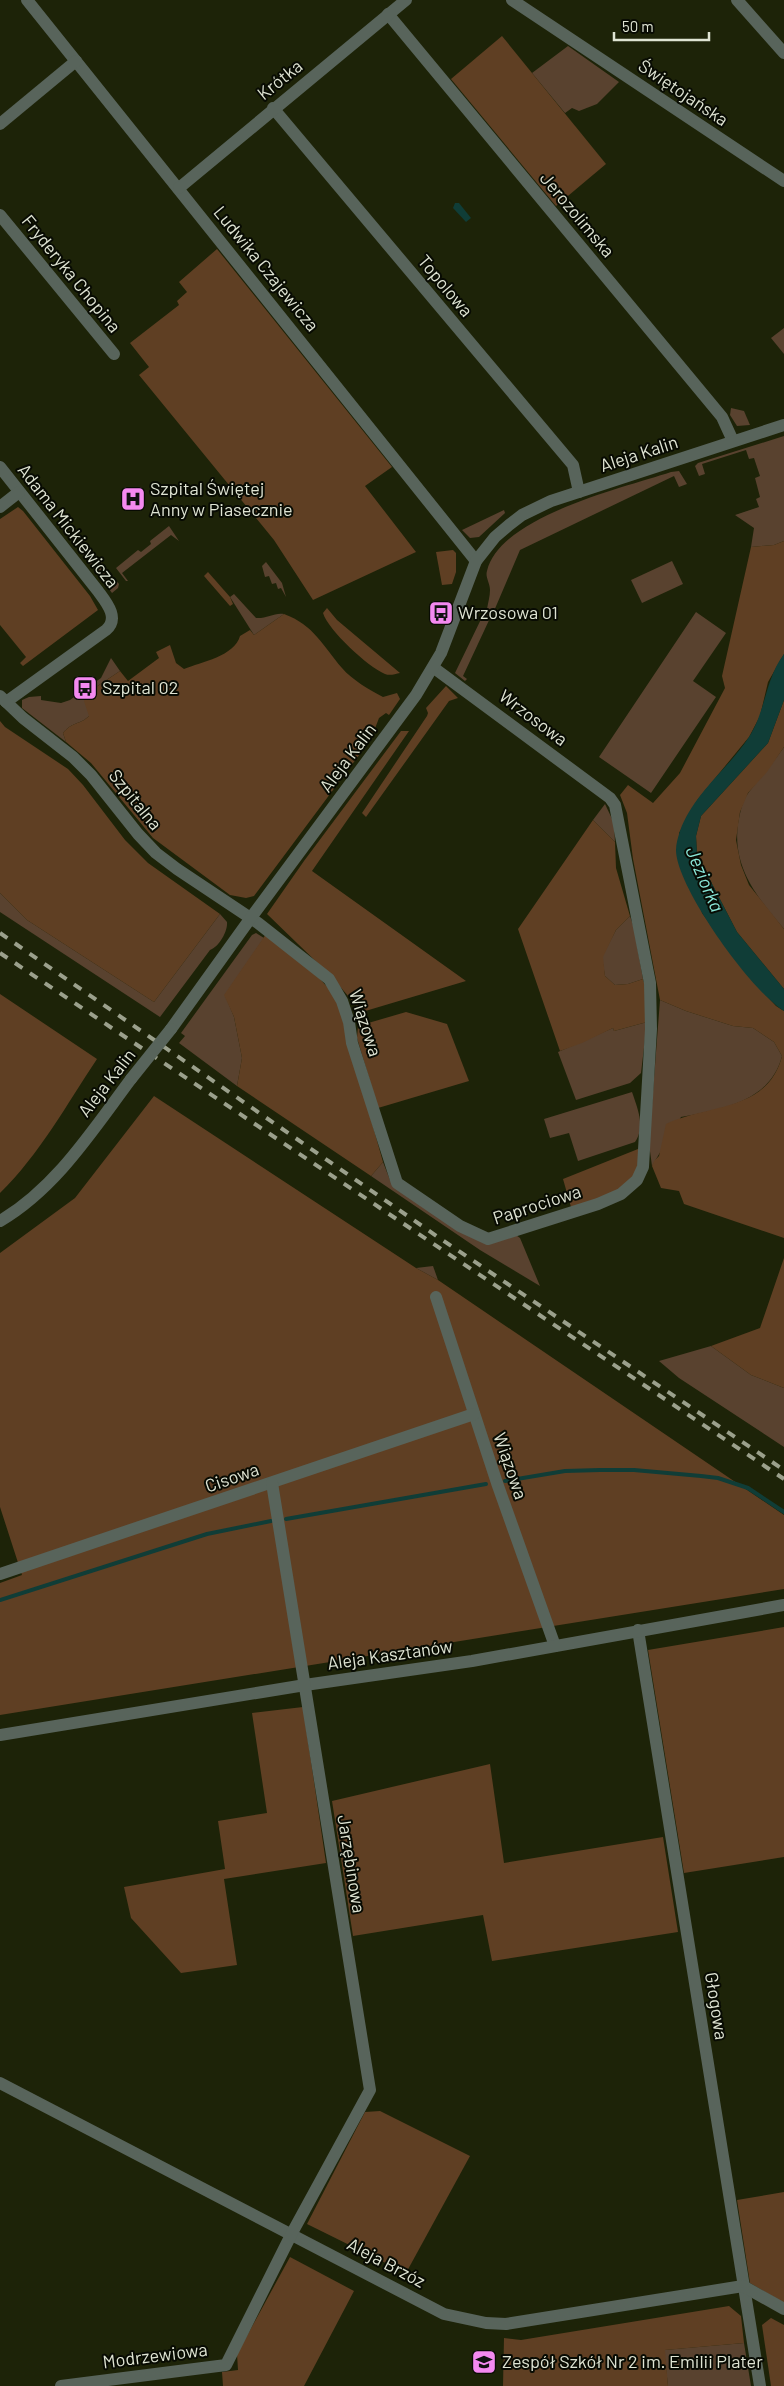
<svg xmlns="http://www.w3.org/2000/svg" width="784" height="2386" viewBox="0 0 784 2386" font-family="Barlow,sans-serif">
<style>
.green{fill:#59422f}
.forest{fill:#5f3f23}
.water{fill:#103d37}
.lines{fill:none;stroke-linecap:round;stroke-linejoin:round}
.stream{stroke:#103d37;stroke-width:4}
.minor{stroke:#58645b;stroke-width:12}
.rail{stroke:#9ba08c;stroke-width:4;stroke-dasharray:9 9;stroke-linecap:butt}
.minor-bridge{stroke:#58645b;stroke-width:12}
.labels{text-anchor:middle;stroke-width:4;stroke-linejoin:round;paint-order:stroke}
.street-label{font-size:18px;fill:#dfe4d3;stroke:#080b03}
.poi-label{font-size:18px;fill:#dfe4d3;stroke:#080b03;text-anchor:start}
.water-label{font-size:19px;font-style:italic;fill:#8ae7d8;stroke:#080b03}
</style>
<rect width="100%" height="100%" fill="#1d2308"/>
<g class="green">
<polygon points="568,46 619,82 597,104 579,111 572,108 565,113 532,73"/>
<polygon points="784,328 784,354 771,338"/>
<polygon points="731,408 744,411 750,425 737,426 730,415"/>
<polygon points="784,436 784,541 774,545 751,547 754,528 735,515 759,507 756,499 760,497 755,478 760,476 754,458 749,459 746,450 702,464 705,474 699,476 695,466 698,463"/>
<path d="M679 471 687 484 679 487 674 476 520 550 494 611 487 609C488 603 490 596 490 590 490 583 485 577 487 571 500 516 623 488 671 472Z"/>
<polygon points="504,510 505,513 479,537 470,538 462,530"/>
<polygon points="169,526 179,541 171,535 122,573 128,581 126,581 116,568 138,550 141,552 151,544 150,541"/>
<polygon points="82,545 87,545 119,584 118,588 112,593 78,548"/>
<polygon points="672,561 683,584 642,603 631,580"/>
<polygon points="266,562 282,583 286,597 281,588 278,589 276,583 272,584 269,576 265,577 262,566"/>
<path d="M234 594 256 618C266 619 275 612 284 614L254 635 230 597Z"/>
<polygon points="696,612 726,633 693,681 716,697 651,793 599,757"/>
<polygon points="484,613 491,616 463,676 467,679 465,681 455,673"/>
<path d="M111 658 120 671 90 691 89 716C80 725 73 721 63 733L66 742 22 708V700L29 697 41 696V700L61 703 70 700 101 678Z"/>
<path d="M784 747V929C758 898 732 868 738 824 740 813 742 801 749 792 760 777 773 763 784 747Z"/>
<polygon points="605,804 614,823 615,842 593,820"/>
<path d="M0 893 27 920 154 1002 220 914 227 922C228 931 219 947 210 950L160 1017 0 912Z"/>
<polygon points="630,916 634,928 643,979 628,984 615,985 605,976 602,957 616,930"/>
<polygon points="256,933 264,938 225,995 234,1017 242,1058 237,1086 179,1043 185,1036 181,1033 252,935"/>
<path d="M660 1000 686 1011 733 1026 753 1028 774 1042 782 1056C770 1102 722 1109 681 1117L652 1166 649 1144Z"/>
<polygon points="647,1022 641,1073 630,1083 576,1100 558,1052 613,1028 614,1031"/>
<path d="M632 1092C637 1107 646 1127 635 1142L578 1161 569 1133 550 1138 544 1119Z"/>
<polygon points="383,1162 390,1180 474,1238 516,1235 520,1238 540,1286 480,1250 371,1176"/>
<polygon points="433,1266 438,1280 416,1268"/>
<polygon points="711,1346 751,1375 784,1388 784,1447 679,1378 659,1361"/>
<polygon points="744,2343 751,2386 668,2386 664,2350"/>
</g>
<g class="forest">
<polygon points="502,36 606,164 556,206 451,79"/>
<polygon points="217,249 392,467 365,486 416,552 313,600 274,540 139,375 149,367 130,343 179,305 177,301 187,292 179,282"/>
<polygon points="18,507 23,511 90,596 98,610 23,666 20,663 26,657 0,625 0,519"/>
<path d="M784 541V654L768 682 760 716 749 737 698 799 679 833 702 913 750 978 776 1006 784 1011V1238L684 1204 679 1191 661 1188 652 1166 654 1161 659 1156 666 1124C708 1104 768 1112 782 1056L774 1042 753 1028 733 1026 686 1011 660 1000 633 859 627 813 620 795 628 785 653 803 680 773 725 688 722 676 751 547 774 545Z"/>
<polygon points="453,550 456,553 456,572 452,584 442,585 436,552"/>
<polygon points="208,572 230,597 233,604 230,606 204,576"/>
<path d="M327 608 337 620 400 673C395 674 390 676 385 674 368 667 328 630 323 613Z"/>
<path d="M284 614C314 625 323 646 342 668 352 680 370 690 383 697L397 693 400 699 389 715 386 713 379 718 371 739 254 896 246 898 230 895 153 838 91 763 66 742 63 733C73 721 80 725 89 716L84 701 90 691 120 671 128 681 159 658 156 652 170 645 176 663 184 669C201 662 235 656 240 636L250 630 254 635Z"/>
<polygon points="446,686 458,698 449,701 366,817 362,813 427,716 428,713 426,708"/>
<polygon points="784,700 784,747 767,772 748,793 740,812 736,840 741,865 749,885 784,929 784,989 737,932 697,855 696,836 701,816 768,743"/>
<polygon points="0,721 5,727 68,769 83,785 125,840 148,863 220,914 154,1002 27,920 0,893"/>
<polygon points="401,731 409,731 312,871 466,981 362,1012 330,975 267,914 304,861"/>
<polygon points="593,820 615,842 616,868 630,916 616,930 603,957 605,976 615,985 628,984 643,979 647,994 647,1022 614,1031 613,1028 582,1043 560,1051 518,929"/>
<polygon points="266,934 319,978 332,992 340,1009 383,1162 371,1176 237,1086 242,1058 234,1017 224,995"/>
<path d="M0 994 97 1059C67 1104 39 1155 0 1193Z"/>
<polygon points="406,1012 447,1024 469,1081 378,1108 357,1038 358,1026"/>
<polygon points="154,1096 416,1268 438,1280 784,1515 784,1589 0,1715 0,1583 22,1575 0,1507 0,1253 75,1198"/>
<path d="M638 1149C638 1156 639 1167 636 1173 624 1195 592 1200 571 1207L563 1179Z"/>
<polygon points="784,1258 784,1388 751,1375 711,1346 760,1328"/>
<polygon points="784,1627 784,1857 684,1873 648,1650"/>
<polygon points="303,1707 326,1863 224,1879 237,1965 181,1973 131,1918 124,1887 225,1869 218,1821 267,1813 252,1713"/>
<polygon points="490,1764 504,1863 663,1837 678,1932 492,1961 483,1915 353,1936 332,1801"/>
<polygon points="380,2111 470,2156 406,2273 307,2224 365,2112"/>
<polygon points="784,2192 784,2303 750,2283 737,2200"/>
<polygon points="290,2257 354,2291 304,2386 223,2386 222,2372 238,2370 237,2354"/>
<polygon points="729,2306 741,2316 744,2343 665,2350 668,2386 503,2386 504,2338 521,2340"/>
<polygon points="771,2318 784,2325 784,2386 771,2386 762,2325"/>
</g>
<g class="water">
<polygon points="455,203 459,203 471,218 466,222 453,208"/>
<path d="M784 654V700L768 743 701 816 696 836 697 855 737 932 784 989V1011C752 992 676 887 676 850 676 844 678 837 680 831 693 794 728 769 749 737 766 711 765 679 784 654Z"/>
</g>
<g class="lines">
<g class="stream">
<polyline points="505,1481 565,1471 600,1470 634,1470 701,1476 718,1478 748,1488 784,1512"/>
<polyline points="286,1519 486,1484"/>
<polyline points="0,1600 207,1534 271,1521"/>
</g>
<g class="minor">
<polyline points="27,0 476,561"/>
<polyline points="512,0 784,181"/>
<polyline points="737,0 784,53"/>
<polyline points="388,14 722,417 733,441"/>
<polyline points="273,108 573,465 579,492"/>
<polyline points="0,124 76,61"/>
<polyline points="179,188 406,0"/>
<polyline points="0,215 114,354"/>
<path d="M0 467 98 591C106 602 120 618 106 630L6 702"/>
<polyline points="0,507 19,492"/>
<polyline points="0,696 23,718 73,757 91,775 138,834 156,853 177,869 258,923 329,979 342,1001 349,1022 352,1043 397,1183 460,1226 488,1239 598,1204 621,1194 637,1180 643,1167 651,1029 650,983 615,805 610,798 434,668"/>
<polyline points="171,1029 250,919 416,695 441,653 476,561 495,537 509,525 522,515 551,501 784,425"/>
<path d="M0 1221C56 1188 92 1131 131 1079"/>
<polyline points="436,1297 497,1483 555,1646"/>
<polyline points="0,1574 474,1414"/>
<polyline points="638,1630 760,2386"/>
<polyline points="0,1735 305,1685 472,1661 784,1605"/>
<polyline points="0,2083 444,2314 486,2323 506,2324 743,2286 784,2309"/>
<polyline points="61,2386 226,2365 292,2233 370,2090 272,1483"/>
</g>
<g class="rail">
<polyline points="0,933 438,1237 784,1470"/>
<polyline points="0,953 784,1479"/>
</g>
<polyline class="minor-bridge" points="131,1079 171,1029"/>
</g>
<defs>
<symbol id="hospital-square" viewBox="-11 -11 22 22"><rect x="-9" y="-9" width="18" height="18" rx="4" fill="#f489f0" stroke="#080b03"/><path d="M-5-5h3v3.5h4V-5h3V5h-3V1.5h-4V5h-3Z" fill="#111"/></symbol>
<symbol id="bus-square" viewBox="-11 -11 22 22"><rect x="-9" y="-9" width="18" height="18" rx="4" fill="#f489f0" stroke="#080b03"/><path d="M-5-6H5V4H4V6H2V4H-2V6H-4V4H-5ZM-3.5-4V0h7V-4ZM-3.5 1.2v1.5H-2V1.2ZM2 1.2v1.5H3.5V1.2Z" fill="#111"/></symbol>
<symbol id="school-square" viewBox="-11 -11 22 22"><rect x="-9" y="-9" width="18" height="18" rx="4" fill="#f489f0" stroke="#080b03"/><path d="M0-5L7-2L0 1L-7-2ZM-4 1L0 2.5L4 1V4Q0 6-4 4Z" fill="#111"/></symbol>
</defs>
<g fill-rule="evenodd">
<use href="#hospital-square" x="119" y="485" width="28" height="28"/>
<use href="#bus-square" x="427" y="599" width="28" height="28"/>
<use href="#bus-square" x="71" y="674" width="28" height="28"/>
<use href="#school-square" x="470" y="2348" width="28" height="28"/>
</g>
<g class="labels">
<g class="street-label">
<text transform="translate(280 80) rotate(-39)" y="6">Krótka</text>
<text transform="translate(683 93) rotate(34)" y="6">Świętojańska</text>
<text transform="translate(577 215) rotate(50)" y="6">Jerozolimska</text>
<text transform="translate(266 269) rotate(51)" y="6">Ludwika Czajewicza</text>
<text transform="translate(71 274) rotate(51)" y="6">Fryderyka Chopina</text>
<text transform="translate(445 286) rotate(50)" y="6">Topolowa</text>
<text transform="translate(639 454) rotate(-18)" y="6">Aleja Kalin</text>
<text transform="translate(68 526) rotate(52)" y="6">Adama Mickiewicza</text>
<text transform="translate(533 718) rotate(37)" y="6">Wrzosowa</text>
<text transform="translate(348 758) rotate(-53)" y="6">Aleja Kalin</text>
<text transform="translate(135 800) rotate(51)" y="6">Szpitalna</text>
<text transform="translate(365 1023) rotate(72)" y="6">Wiązowa</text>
<text transform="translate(107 1083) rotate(-52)" y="6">Aleja Kalin</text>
<text transform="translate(537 1205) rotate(-18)" y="6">Paprociowa</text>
<text transform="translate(510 1466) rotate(71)" y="6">Wiązowa</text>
<text transform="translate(232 1478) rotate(-19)" y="6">Cisowa</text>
<text transform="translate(390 1655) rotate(-8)" y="6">Aleja Kasztanów</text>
<text transform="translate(351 1864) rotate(81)" y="6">Jarzębinowa</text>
<text transform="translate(716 2006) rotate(81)" y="6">Głogowa</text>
<text transform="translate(386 2263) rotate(28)" y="6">Aleja Brzóz</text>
<text transform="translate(155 2356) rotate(-7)" y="6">Modrzewiowa</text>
</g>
<g class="poi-label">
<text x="150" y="495">Szpital Świętej<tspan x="150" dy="21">Anny w Piasecznie</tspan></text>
<text x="458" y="619">Wrzosowa 01</text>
<text x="102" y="694">Szpital 02</text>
<text x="502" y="2368">Zespół Szkół Nr 2 im. Emilii Plater</text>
</g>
<g class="water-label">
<text transform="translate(705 879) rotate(67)" y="7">Jeziorka</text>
</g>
</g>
<path d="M614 32v8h95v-8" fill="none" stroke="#dfe4d3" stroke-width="2.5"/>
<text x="622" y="32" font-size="15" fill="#dfe4d3" stroke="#080b03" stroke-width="4" paint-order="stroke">50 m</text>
</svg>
